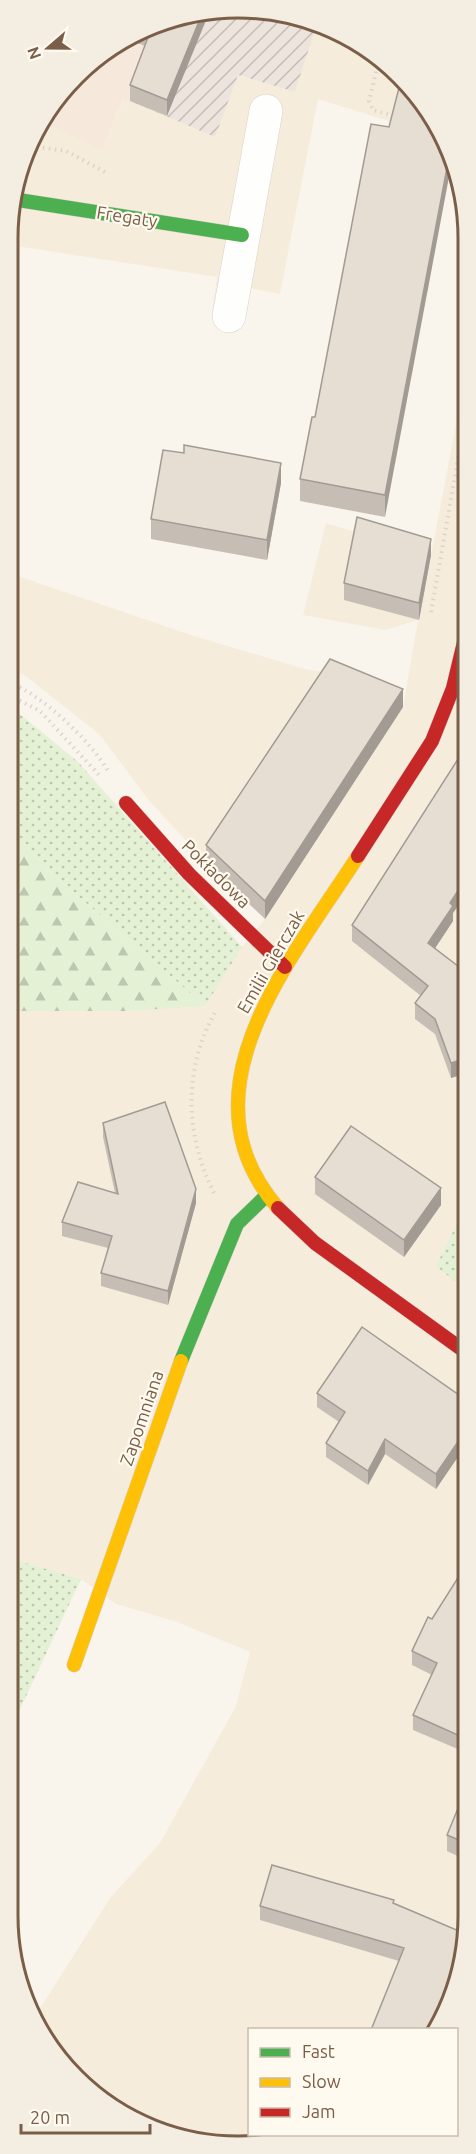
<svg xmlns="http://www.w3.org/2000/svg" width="476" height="2154" viewBox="0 0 476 2154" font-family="Ubuntu,sans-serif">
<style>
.residential{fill:#f6ecdc}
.commercial{fill:#f7e8dc}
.industrial{fill:url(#industrial-furrows)}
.grass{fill:url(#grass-dots)}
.forest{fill:url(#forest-firs)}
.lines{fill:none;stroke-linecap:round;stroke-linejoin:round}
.street-casing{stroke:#d8d2ca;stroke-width:34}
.fast-casing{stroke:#d9d1c8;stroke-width:15}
.slow-casing{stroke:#d9d1c8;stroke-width:15}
.jam-casing{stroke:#d9d1c8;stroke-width:15}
.path{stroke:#dcd5cd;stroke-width:4;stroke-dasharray:1.5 4.5;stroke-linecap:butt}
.street{stroke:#fefefc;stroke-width:33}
.fast{stroke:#4caf50;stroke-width:14}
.slow{stroke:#ffc107;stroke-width:14}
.jam{stroke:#c62828;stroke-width:14}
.wall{fill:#c6beb5}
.shaded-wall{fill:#a19b94}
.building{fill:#e6ddd3;stroke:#a19b94;stroke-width:1.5}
.labels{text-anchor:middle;stroke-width:4.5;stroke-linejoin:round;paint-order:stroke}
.street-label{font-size:18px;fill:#7b5e48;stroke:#fffaef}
.rim{fill:none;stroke:#7b5e48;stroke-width:3}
</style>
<defs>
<pattern id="industrial-furrows" width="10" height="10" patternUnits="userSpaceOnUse" patternTransform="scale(1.5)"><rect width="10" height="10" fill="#ede5dd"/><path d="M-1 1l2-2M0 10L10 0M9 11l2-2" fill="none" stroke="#c5bdb5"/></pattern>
<pattern id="grass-dots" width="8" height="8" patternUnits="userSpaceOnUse" patternTransform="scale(1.5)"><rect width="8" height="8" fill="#e4f1d5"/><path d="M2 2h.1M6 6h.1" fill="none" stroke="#bec6af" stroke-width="1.8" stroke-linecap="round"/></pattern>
<pattern id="forest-firs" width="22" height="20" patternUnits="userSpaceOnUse" patternTransform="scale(1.5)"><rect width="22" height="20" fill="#e4f1d5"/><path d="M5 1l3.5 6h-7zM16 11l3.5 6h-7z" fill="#bec6af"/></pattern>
</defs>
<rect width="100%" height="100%" fill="#f9f5ec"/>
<g class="residential">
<polygon points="317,24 340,31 401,75 446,139 318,99 280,294 249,288 244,318 212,313 217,277 9,245 10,208 39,121 102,149 124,98 214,136 238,75 295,92"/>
<polygon points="467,367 466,1946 438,2029 249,2030 249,2134 306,2135 298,2139 223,2146 136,2123 65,2068 34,2018 110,1898 160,1843 236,1706 250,1652 177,1622 116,1604 81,1579 8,1558 9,1011 128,1011 242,947 265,919 206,863 147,798 99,734 23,674 9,672 9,573 194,636 305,669 367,679 403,707 418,620 385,630 303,615 326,523 431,555"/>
</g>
<polygon class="commercial" points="160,24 130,101 123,99 102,150 39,121 98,55"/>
<polygon class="industrial" points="268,10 317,24 295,92 238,75 215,137 130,101 179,15"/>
<g class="grass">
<polygon points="9,705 78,762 242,947 205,1006 48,870 9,827"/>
<polygon points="467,1204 467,1291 436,1266"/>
<polygon points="8,1558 81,1579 8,1735"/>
</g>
<polygon class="forest" points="9,827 48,870 205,1006 128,1011 9,1011"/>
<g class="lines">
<defs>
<polyline id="street" points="229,316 266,111"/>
<g id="fast">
<polyline points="12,199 242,235"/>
<polyline points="181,1361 237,1224 267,1195"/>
</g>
<g id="slow">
<path d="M278 1208C176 1091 293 958 358 856"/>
<polyline points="74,1665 181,1361"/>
</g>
<g id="jam">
<polyline points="126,803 189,874 285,967"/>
<polyline points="358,856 432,741 453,688 467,630"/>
<polyline points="278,1208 315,1243 467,1353"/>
</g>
</defs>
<use href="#street" class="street-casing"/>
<use href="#fast" class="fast-casing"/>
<use href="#slow" class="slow-casing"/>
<use href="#jam" class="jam-casing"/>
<g class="path">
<polyline points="379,60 369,101 373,110 395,116"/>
<polyline points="31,146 66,151 105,172"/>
<polyline points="431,612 467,408"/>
<path d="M9 682C43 696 89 739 108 771"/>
<polyline points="9,695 40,711 99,775"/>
<path d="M214 1193C184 1133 183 1067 217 1009"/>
</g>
<use href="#street" class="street"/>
<use href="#fast" class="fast"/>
<use href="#slow" class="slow"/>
<use href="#jam" class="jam"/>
</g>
<g class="wall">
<polygon points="179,15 167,116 130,101 130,85 145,46 129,40"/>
<polygon points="389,127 385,517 300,501 300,479"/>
<polygon points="281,483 267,560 151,539 151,519"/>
<polygon points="431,555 419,620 344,600 344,583"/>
<polygon points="403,707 265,919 206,863 206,845"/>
<polygon points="467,745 467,893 453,913 453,921 435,948 467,973 467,1073 451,1078 435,1034 415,1019 415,1003 421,996 352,941 352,925"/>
<polygon points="103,1123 196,1203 168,1305 101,1286 101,1273 108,1248 62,1236 62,1222 115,1193 103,1137"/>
<polygon points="315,1177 441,1205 404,1257 315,1194"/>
<polygon points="317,1393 466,1400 466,1445 436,1489 385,1454 368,1485 326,1457 326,1443 339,1422 317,1407"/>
<polygon points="466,1565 460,1750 413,1730 413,1715 432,1675 412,1665 412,1651"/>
<polygon points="466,1789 466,1860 447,1851 447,1835"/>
<polygon points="394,1903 466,1934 399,1961 260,1920 260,1906"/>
</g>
<g class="shaded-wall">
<polygon points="209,13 167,116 167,100 202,14"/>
<polygon points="450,152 452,161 385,517 385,495"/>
<polygon points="281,463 281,483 267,560 267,540"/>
<polygon points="431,539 431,555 419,620 419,603"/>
<polygon points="403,689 403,707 265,919 265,901"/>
<polygon points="467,877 467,893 453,913 453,921 428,959 428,943 450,903"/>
<polygon points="467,1058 467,1073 451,1078 451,1063"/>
<polygon points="441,1188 441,1205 404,1257 404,1240"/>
<polygon points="196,1189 196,1203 168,1305 168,1291"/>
<polygon points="466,1430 466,1445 436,1489 436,1474"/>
<polygon points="385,1439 385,1454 368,1485 368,1471"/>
<polygon points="466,1722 466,1736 460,1750 460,1736"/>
</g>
<g class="building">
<polygon points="202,14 167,100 130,85 150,32 147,31 179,15"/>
<polygon points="402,76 445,136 450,152 385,495 300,479 312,417 315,417 371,124 389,127"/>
<polygon points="184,445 281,463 267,540 151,519 163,450 184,453"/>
<polygon points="357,517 431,539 419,603 344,583"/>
<polygon points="330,659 403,689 265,901 206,845"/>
<polygon points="467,745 467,877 450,903 453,906 428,943 467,973 467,1058 451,1063 435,1019 415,1003 428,986 352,925"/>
<polygon points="165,1102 196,1189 168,1291 101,1273 112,1236 62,1222 78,1182 118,1194 103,1123"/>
<polygon points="351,1126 441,1188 404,1240 315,1177"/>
<polygon points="362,1327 466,1400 466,1430 436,1474 385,1439 368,1471 326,1443 345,1412 317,1393"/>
<polygon points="466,1565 466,1722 460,1736 413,1715 437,1663 412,1651 428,1617 432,1619"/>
<polygon points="466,1789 466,1843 447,1835"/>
<polygon points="272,1865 394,1900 393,1903 466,1934 466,1946 438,2030 371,2030 404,1948 260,1906"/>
<polygon points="255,2134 306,2134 298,2139 252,2143"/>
</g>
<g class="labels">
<g class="street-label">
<text transform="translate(127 217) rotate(9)" y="6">Fregaty</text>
<text transform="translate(216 874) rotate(45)" y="6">Pokładowa</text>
<text transform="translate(271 962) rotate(-60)" y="6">Emilii Gierczak</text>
<text transform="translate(142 1418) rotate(-71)" y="6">Zapomniana</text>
</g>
</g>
<path d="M0 0H476V2154H0ZM238 18H238A220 220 0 0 1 458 238V1916A220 220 0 0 1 238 2136H238A220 220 0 0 1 18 1916V238A220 220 0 0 1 238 18Z" fill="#f4eee2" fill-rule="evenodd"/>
<path class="rim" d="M238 18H238A220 220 0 0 1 458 238V1916A220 220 0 0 1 238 2136H238A220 220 0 0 1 18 1916V238A220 220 0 0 1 238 18Z"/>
<rect x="248" y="2028" width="210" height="108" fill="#fffaef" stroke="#cabcac" stroke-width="1.5"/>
<rect x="260" y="2048" width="30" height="9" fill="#4caf50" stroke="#cabcac" stroke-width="1.5"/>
<text x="302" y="2058" font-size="18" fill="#7b5e48">Fast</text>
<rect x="260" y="2078" width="30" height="9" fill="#ffc107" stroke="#cabcac" stroke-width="1.5"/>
<text x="302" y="2088" font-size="18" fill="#7b5e48">Slow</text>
<rect x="260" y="2108" width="30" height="9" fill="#c62828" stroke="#cabcac" stroke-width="1.5"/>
<text x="302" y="2118" font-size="18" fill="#7b5e48">Jam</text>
<g transform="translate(48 48) rotate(250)" stroke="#fffaef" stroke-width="4.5" paint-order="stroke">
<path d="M0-4.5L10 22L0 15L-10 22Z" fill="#7b5e48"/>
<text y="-9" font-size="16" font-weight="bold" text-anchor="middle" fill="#7b5e48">N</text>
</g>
<path d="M21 2124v9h129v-9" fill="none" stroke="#7b5e48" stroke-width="3"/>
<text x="30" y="2124" font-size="18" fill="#7b5e48" stroke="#fffaef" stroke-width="4.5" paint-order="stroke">20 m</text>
</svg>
